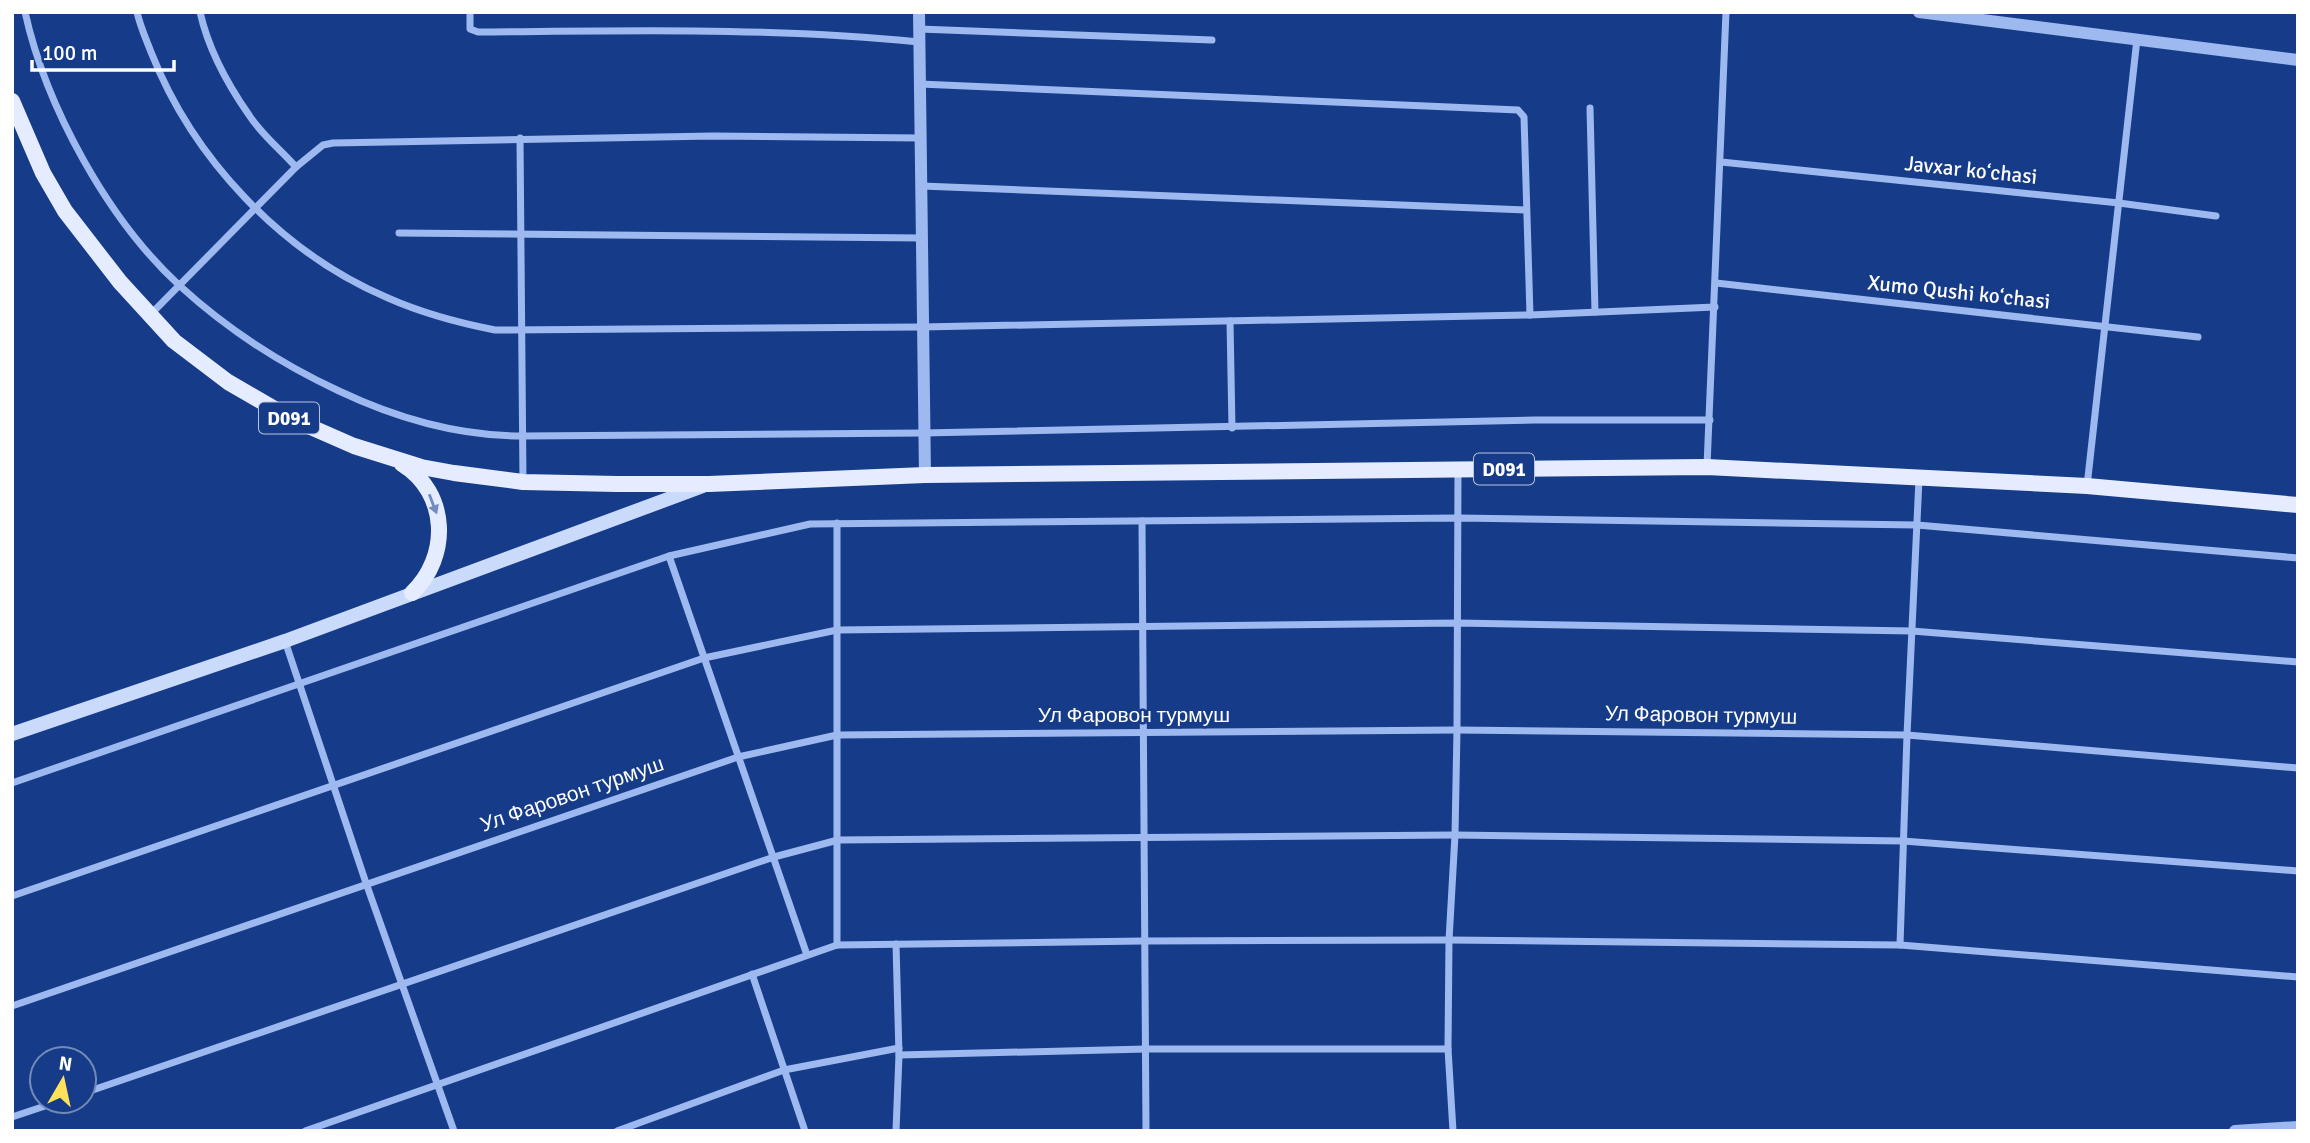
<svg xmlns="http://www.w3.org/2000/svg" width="2310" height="1143" viewBox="0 0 2310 1143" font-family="Signika,sans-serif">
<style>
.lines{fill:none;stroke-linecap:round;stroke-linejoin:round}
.minor{stroke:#9db9ef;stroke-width:7}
.tertiary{stroke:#9db9ef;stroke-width:12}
.secondary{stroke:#cadafa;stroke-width:14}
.primary{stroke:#e5ecff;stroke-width:16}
.oneway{fill:#738bbe}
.labels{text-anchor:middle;stroke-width:5;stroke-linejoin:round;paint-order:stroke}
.shield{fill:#163c89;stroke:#b9c4dc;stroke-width:2}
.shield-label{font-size:19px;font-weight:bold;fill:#fff}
.street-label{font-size:21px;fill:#fff;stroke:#163c89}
</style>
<rect width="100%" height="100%" fill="#163c89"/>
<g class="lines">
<g class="minor">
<path d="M25 12C46 107 108 220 180 286 227 329 281 364 339 391 396 418 458 436 522 436L923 433 1535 420H1710"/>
<path d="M137 12C140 26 146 39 151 52 193 159 282 253 388 298 422 313 459 323 495 330L922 327 1530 315 1715 307"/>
<path d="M200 12C208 48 228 85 249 115 261 134 281 150 296 167"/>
<path d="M470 12V29L478 32C625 31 772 27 919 42"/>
<polyline points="919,29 1212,40"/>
<polyline points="920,84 1518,110 1524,117 1530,315"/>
<polyline points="1590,108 1595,312"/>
<polyline points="520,138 523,482"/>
<polyline points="1721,162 2119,203 2216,216"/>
<polyline points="922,186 1526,210"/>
<polyline points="399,233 922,238"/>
<polyline points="1716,283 2198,337"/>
<polyline points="150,315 296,167 323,145 333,143 713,136 921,138"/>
<polyline points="1230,321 1232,428"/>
<polyline points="1707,466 1726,12"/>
<polyline points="2087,486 2137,39"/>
<polyline points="1142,521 1146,1131"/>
<polyline points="837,523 837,945"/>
<polyline points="669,556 807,955"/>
<polyline points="285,641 366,883 454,1131"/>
<polyline points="12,783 669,556 810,524 1458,518 1917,525 2298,558"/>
<polyline points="12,896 704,658 837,630 1458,623 1912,631 2298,662"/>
<polyline points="896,944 899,1055 896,1131"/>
<polyline points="1900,945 1907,735 1919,479"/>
<polyline points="752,974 805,1131"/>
<polyline points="12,1006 738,757 837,735 1457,730 1907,735 2298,768"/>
<polyline points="899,1055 1146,1049 1448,1049"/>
<polyline points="84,1093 774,857 838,840 1455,835 1903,841 2298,871"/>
<polyline points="12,1117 60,1101"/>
<polyline points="305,1131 837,945 1144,941 1449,940 1900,945 2298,977"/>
<polyline points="617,1131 784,1070 899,1048"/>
<polyline points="1453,1131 1448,1049 1449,940 1455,835 1457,730 1458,470"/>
</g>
<g class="tertiary">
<polyline points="919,12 925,475"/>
<polyline points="1919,12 2298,60"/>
<polyline points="2235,1131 2298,1127"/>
</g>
<polyline class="secondary" points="12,734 285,641 703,486"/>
<g class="primary">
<polyline points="12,101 43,173 65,211 120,282 174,341 228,382 290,418 354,446 421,467 454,473 523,482 617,484 709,484 925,475 1707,467 2087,486 2298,505"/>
<path d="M402 464C449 493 450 557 412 593"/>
</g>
</g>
<defs><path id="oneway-solid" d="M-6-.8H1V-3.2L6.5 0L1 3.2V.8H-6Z" transform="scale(1.75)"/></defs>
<use class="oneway" href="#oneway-solid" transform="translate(433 504) rotate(69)"/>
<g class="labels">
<g class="shield">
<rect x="259" y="402.5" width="60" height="31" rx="5"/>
<rect x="1474" y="453.5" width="60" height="31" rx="5"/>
</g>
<g class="shield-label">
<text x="289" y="425">D091</text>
<text x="1504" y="476">D091</text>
</g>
<g class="street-label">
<text transform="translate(1971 170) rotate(6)" y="7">Javxar koʻchasi</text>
<text transform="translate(1959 292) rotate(6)" y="7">Xumo Qushi koʻchasi</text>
<text x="1134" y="722">Ул Фаровон турмуш</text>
<text transform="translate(1701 715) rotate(1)" y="7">Ул Фаровон турмуш</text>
<text transform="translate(572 794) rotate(-19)" y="7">Ул Фаровон турмуш</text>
</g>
</g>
<rect width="2310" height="1143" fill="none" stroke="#ffffff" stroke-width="28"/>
<g transform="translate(63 1080) rotate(9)"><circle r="33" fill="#163c89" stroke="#738ab8" stroke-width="2"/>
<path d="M0-5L12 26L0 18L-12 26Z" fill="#ffe15b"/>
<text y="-10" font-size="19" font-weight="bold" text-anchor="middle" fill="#ffffff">N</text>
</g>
<path d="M32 60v10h142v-10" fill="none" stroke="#ffffff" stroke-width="3.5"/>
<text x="42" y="60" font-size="21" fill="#ffffff" stroke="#163c89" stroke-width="5" paint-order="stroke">100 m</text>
</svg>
